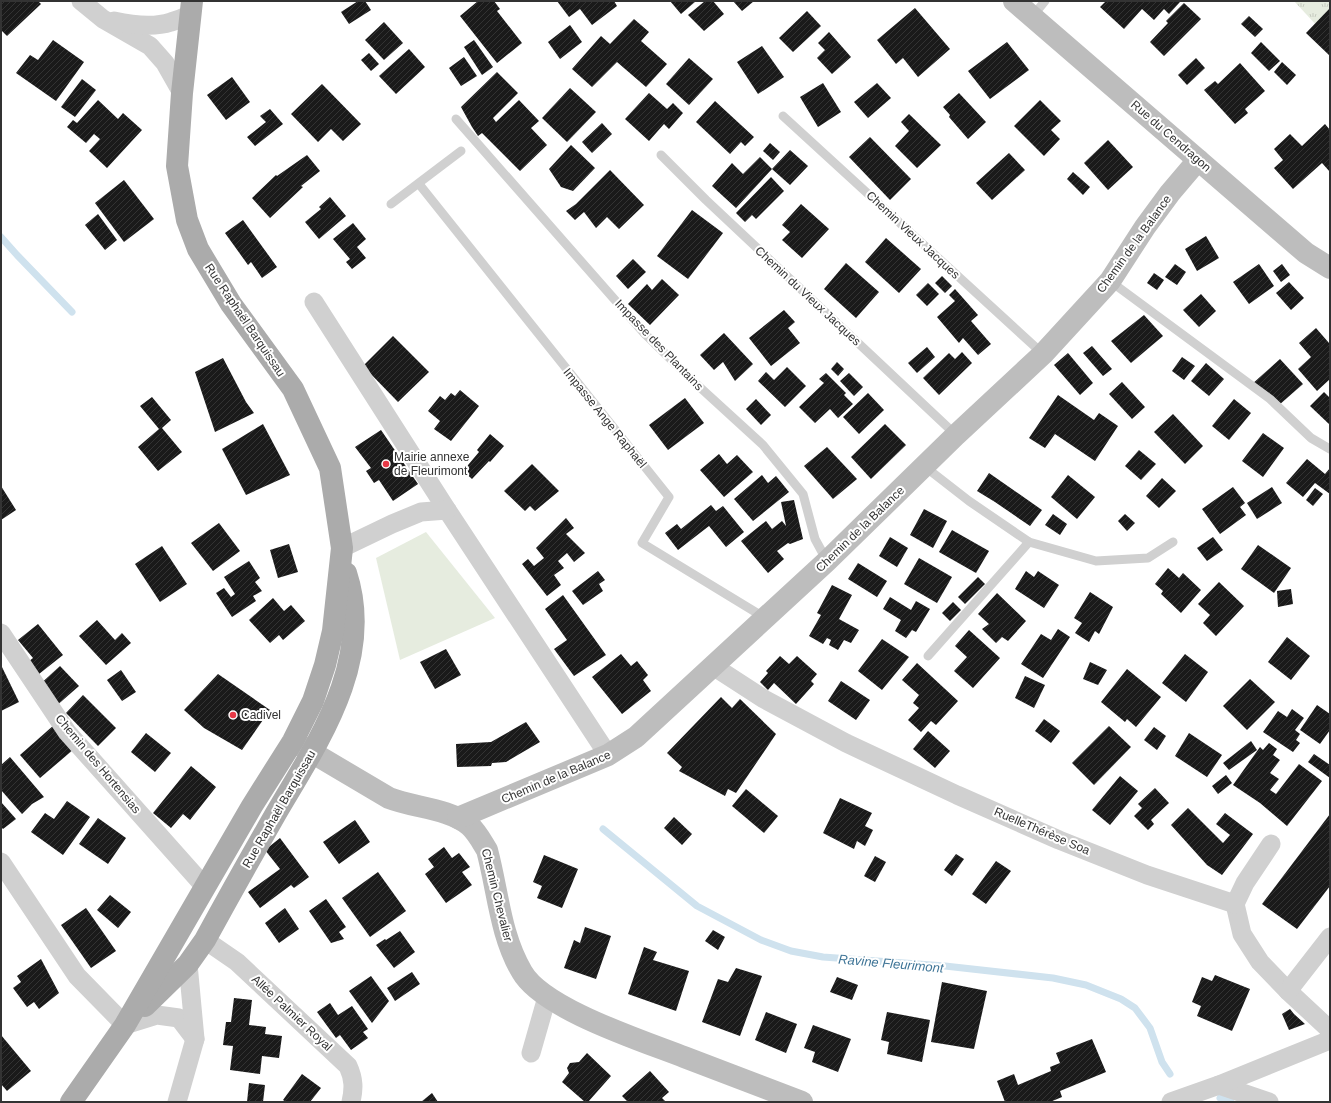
<svg xmlns="http://www.w3.org/2000/svg" width="1331" height="1103" viewBox="0 0 1331 1103" font-family="Helvetica,sans-serif">
<style>
.grass{fill:url(#grass-tufts)}
.pitch{fill:#e6ecdf}
.lines{fill:none;stroke-linecap:round;stroke-linejoin:round}
.stream{stroke:#cfe2ee;stroke-width:7}
.building{fill:url(#building-hatch)}
.lane{stroke:#d0d0d0;stroke-width:9}
.street{stroke:#d0d0d0;stroke-width:19}
.secondary{stroke:#bdbdbd;stroke-width:22}
.primary{stroke:#ababab;stroke-width:22}
.poi-dot{fill:#e63946;stroke:#fff;stroke-width:1.5}
.labels{text-anchor:middle;stroke-width:4;stroke-linejoin:round;paint-order:stroke}
.street-label{font-size:12px;fill:#333;stroke:#fff}
.poi-label{font-size:12px;fill:#333;stroke:#fff;text-anchor:start}
.water-label{font-size:13px;font-style:italic;fill:#3f7597;stroke:#fff}
</style>
<defs>
<pattern id="grass-tufts" width="24" height="20" patternUnits="userSpaceOnUse"><rect width="24" height="20" fill="#e6ecdf"/><path d="M3 7l-1-3M5 7V3M7 7l1-3M15 17l-1-3M17 17v-4M19 17l1-3" fill="none" stroke="#c6cbc0"/></pattern>
<pattern id="building-hatch" width="6" height="6" patternUnits="userSpaceOnUse"><rect width="6" height="6" fill="#1a1a1a"/><path d="M-1 1l2-2M0 6l6-6M5 7l2-2" fill="none" stroke="#333"/></pattern>
</defs>
<rect width="100%" height="100%" fill="#fff"/>
<polygon class="grass" points="1294,1 1330,1 1330,40"/>
<polygon class="pitch" points="426,532 495,618 400,660 376,558"/>
<g class="lines">
<g class="stream">
<polyline points="1,237 17,255 72,312"/>
<polyline points="603,829 697,906 761,940 791,951 823,957 945,966 1053,978 1086,985 1121,999 1135,1008 1150,1028 1162,1062 1170,1074"/>
<polyline points="1220,1098 1231,1102"/>
</g>
</g>
<g class="building">
<polygon points="1,1 38,1 41,4 7,36 1,30"/>
<polygon points="358,1 365,1 371,10 349,24 341,12"/>
<polygon points="478,1 494,1 500,9 497,11 522,43 497,63 460,16"/>
<polygon points="557,1 614,1 617,6 592,25 580,9 569,17"/>
<polygon points="670,1 696,1 681,14"/>
<polygon points="705,1 713,1 724,14 704,31 688,15"/>
<polygon points="733,1 754,1 742,11"/>
<polygon points="1106,1 1179,1 1180,2 1169,14 1164,9 1154,20 1142,9 1124,29 1100,7"/>
<polygon points="1184,3 1201,19 1164,56 1150,42 1168,23 1166,21"/>
<polygon points="915,8 950,49 918,77 903,58 896,64 877,40"/>
<polygon points="1330,8 1330,56 1306,33"/>
<polygon points="807,11 821,26 793,52 779,38"/>
<polygon points="1249,16 1263,29 1255,37 1241,24"/>
<polygon points="634,19 649,32 641,41 667,64 646,87 617,62 592,87 572,69 601,36 610,44"/>
<polygon points="384,22 403,43 384,60 365,40"/>
<polygon points="570,25 582,42 560,59 548,42"/>
<polygon points="829,32 851,57 832,74 817,58 825,50 818,43"/>
<polygon points="53,40 84,62 56,101 16,73 30,55 38,60"/>
<polygon points="474,40 493,67 482,75 464,47"/>
<polygon points="1007,42 1029,70 990,99 968,71"/>
<polygon points="1261,42 1280,61 1269,71 1251,53"/>
<polygon points="762,46 784,77 758,94 737,62"/>
<polygon points="409,49 425,67 396,94 379,76"/>
<polygon points="369,53 379,64 371,71 361,60"/>
<polygon points="464,57 477,76 461,86 449,68"/>
<polygon points="689,58 713,79 689,105 666,84"/>
<polygon points="1196,58 1205,68 1187,85 1178,75"/>
<polygon points="1282,62 1296,75 1287,85 1274,72"/>
<polygon points="1240,63 1265,91 1245,109 1248,113 1235,124 1204,90 1215,81 1218,84"/>
<polygon points="497,72 518,93 493,118 496,122 519,100 539,121 531,128 547,145 520,171 482,133 478,136 472,127 461,107"/>
<polygon points="232,77 250,102 226,120 207,95"/>
<polygon points="82,79 96,90 75,117 61,107"/>
<polygon points="823,83 841,112 818,127 800,97"/>
<polygon points="877,83 891,98 868,118 854,102"/>
<polygon points="322,84 361,124 343,141 331,129 318,142 291,114"/>
<polygon points="570,88 596,112 567,142 542,118"/>
<polygon points="649,93 667,109 673,103 683,113 669,129 664,124 649,141 625,119"/>
<polygon points="959,93 986,122 968,139 949,117 950,115 943,107"/>
<polygon points="98,100 118,119 123,113 142,130 107,168 89,151 100,139 94,134 86,143 67,127 73,120 77,123"/>
<polygon points="1040,100 1061,121 1051,130 1060,139 1044,156 1014,126"/>
<polygon points="715,101 754,137 745,146 741,142 730,154 696,122"/>
<polygon points="270,109 283,124 255,146 247,137 266,122 260,116"/>
<polygon points="909,114 941,145 917,168 895,146 909,131 901,122"/>
<polygon points="602,123 612,134 592,153 582,142"/>
<polygon points="1325,124 1330,130 1330,172 1322,163 1293,189 1274,168 1283,160 1274,149 1290,134 1302,146"/>
<polygon points="870,137 911,179 890,200 849,157"/>
<polygon points="1108,140 1133,167 1108,190 1084,163"/>
<polygon points="770,143 780,152 773,160 763,151"/>
<polygon points="571,145 595,168 573,191 561,187 549,169"/>
<polygon points="790,150 808,166 790,185 772,169 736,208 712,186 732,163 743,174 760,157 772,169"/>
<polygon points="1009,153 1025,170 992,200 976,183"/>
<polygon points="307,155 320,171 301,186 303,187 270,218 252,198 276,175 277,176"/>
<polygon points="610,170 644,205 619,229 607,217 596,228 584,212 575,220 566,211 576,204"/>
<polygon points="1073,172 1090,187 1083,195 1067,179"/>
<polygon points="771,177 784,191 756,219 752,215 745,222 736,213"/>
<polygon points="124,180 154,219 124,242 95,203"/>
<polygon points="330,197 346,216 319,239 305,222 321,209 319,207"/>
<polygon points="801,204 829,229 802,258 782,240 790,232 782,225"/>
<polygon points="692,210 723,233 688,279 657,256"/>
<polygon points="98,214 117,240 105,250 85,225"/>
<polygon points="243,220 277,267 262,278 251,262 248,265 225,233"/>
<polygon points="353,223 366,239 357,247 366,258 352,269 346,262 350,259 333,239"/>
<polygon points="1206,236 1219,258 1197,271 1185,249"/>
<polygon points="886,238 921,269 899,293 865,262"/>
<polygon points="633,259 646,272 628,289 616,276"/>
<polygon points="846,263 879,292 856,318 824,289"/>
<polygon points="1175,264 1186,272 1177,285 1165,277"/>
<polygon points="1259,264 1274,286 1249,304 1233,282"/>
<polygon points="1282,264 1290,275 1281,282 1273,271"/>
<polygon points="1154,273 1164,280 1157,290 1147,283"/>
<polygon points="942,276 952,286 945,293 935,283"/>
<polygon points="662,279 679,295 650,325 628,304 647,284 652,290"/>
<polygon points="1289,282 1304,298 1291,310 1276,293"/>
<polygon points="928,283 939,294 927,306 916,295"/>
<polygon points="955,289 978,315 971,321 991,344 978,355 963,338 959,343 937,317 955,301 949,295"/>
<polygon points="1201,294 1216,311 1199,327 1183,310"/>
<polygon points="784,310 795,322 788,328 800,343 771,366 749,338"/>
<polygon points="1144,315 1163,336 1131,363 1111,341"/>
<polygon points="1316,328 1329,343 1330,342 1330,379 1317,391 1298,369 1311,357 1299,343"/>
<polygon points="724,333 753,364 735,381 723,362 714,370 700,355"/>
<polygon points="393,336 429,372 398,402 363,366"/>
<polygon points="1092,346 1112,369 1103,376 1083,353"/>
<polygon points="927,347 935,357 917,373 908,363"/>
<polygon points="962,352 972,363 939,395 923,378 949,353 955,359"/>
<polygon points="1068,353 1093,383 1080,395 1054,365"/>
<polygon points="1182,357 1195,366 1184,380 1172,371"/>
<polygon points="223,358 246,402 254,413 215,432 195,372"/>
<polygon points="1280,359 1303,384 1279,405 1251,385"/>
<polygon points="837,362 844,369 838,376 831,369"/>
<polygon points="1206,363 1224,379 1209,396 1191,381"/>
<polygon points="787,367 806,386 785,407 758,381 766,372 774,380"/>
<polygon points="826,373 846,393 844,395 853,404 838,418 830,409 815,423 799,407 824,383 819,379"/>
<polygon points="849,373 863,387 854,396 840,381"/>
<polygon points="1122,382 1145,407 1132,419 1109,394"/>
<polygon points="460,390 479,406 451,441 434,429 440,421 428,411 440,396 445,400 451,393 455,396"/>
<polygon points="1324,392 1330,398 1330,425 1310,406"/>
<polygon points="868,393 884,410 859,434 843,417"/>
<polygon points="1058,395 1094,420 1099,413 1118,426 1095,461 1055,434 1045,448 1029,438"/>
<polygon points="152,397 171,420 162,428 182,452 158,471 138,447 159,429 140,406"/>
<polygon points="685,398 704,423 668,450 649,425"/>
<polygon points="756,399 771,415 761,425 746,409"/>
<polygon points="1234,399 1251,413 1229,440 1212,426"/>
<polygon points="1173,414 1203,446 1185,464 1154,432"/>
<polygon points="263,424 290,475 246,495 222,449"/>
<polygon points="885,424 906,445 871,479 851,457"/>
<polygon points="381,430 418,484 393,501 379,480 374,483 366,471 371,468 355,447"/>
<polygon points="1263,433 1284,448 1263,477 1242,461"/>
<polygon points="490,434 504,446 490,462 489,461 472,479 463,471 479,452 477,450"/>
<polygon points="827,447 857,479 833,499 804,466"/>
<polygon points="1139,450 1156,464 1141,480 1125,466"/>
<polygon points="719,454 727,464 737,455 753,472 724,497 700,470"/>
<polygon points="1307,459 1325,474 1330,468 1330,494 1315,483 1303,497 1286,483"/>
<polygon points="532,464 559,491 535,511 530,506 525,511 504,491"/>
<polygon points="989,473 1042,510 1030,526 995,502 977,491"/>
<polygon points="762,475 768,483 776,476 789,492 753,521 734,499"/>
<polygon points="1068,475 1095,497 1077,519 1051,497"/>
<polygon points="1162,478 1176,491 1159,508 1146,496"/>
<polygon points="1,486 16,510 1,520"/>
<polygon points="1233,487 1245,503 1240,507 1246,515 1220,534 1202,509"/>
<polygon points="1272,487 1282,503 1257,519 1247,503"/>
<polygon points="1315,488 1323,494 1313,506 1306,500"/>
<polygon points="794,500 803,539 790,544 788,543 777,551 784,559 768,573 741,541 766,521 772,529 782,521 786,526 781,502"/>
<polygon points="711,505 716,511 723,506 744,532 726,547 709,526 678,550 665,533 677,524 681,529"/>
<polygon points="924,509 947,521 933,548 910,535"/>
<polygon points="1053,514 1067,524 1060,535 1045,525"/>
<polygon points="1125,514 1135,523 1127,531 1118,521"/>
<polygon points="566,518 574,528 566,534 585,553 574,562 567,553 558,561 564,568 554,575 561,585 547,596 522,564 528,559 534,566 544,558 536,548"/>
<polygon points="219,523 240,551 213,571 191,543"/>
<polygon points="952,530 989,551 976,573 939,552"/>
<polygon points="890,537 908,548 897,567 879,556"/>
<polygon points="1213,537 1223,550 1207,561 1197,548"/>
<polygon points="289,544 298,572 278,578 270,550"/>
<polygon points="1258,545 1291,568 1274,593 1241,569"/>
<polygon points="162,546 187,584 160,602 135,564"/>
<polygon points="919,558 952,577 937,603 904,584"/>
<polygon points="249,561 260,578 255,582 262,591 253,596 256,601 232,617 216,593 224,588 231,597 235,594 224,577"/>
<polygon points="858,563 887,581 877,597 848,579"/>
<polygon points="1168,568 1179,578 1183,573 1201,590 1181,613 1161,594 1163,591 1155,584"/>
<polygon points="598,571 605,580 599,584 603,591 583,605 572,591"/>
<polygon points="1026,571 1034,577 1038,571 1059,585 1044,608 1015,589"/>
<polygon points="978,577 985,584 965,604 958,597"/>
<polygon points="1219,582 1244,606 1216,636 1203,623 1210,615 1198,604"/>
<polygon points="832,585 852,595 839,619 859,630 851,643 844,640 838,650 829,645 831,640 827,638 823,644 809,636 821,615 817,613"/>
<polygon points="1291,589 1293,604 1278,607 1277,591"/>
<polygon points="1090,592 1113,607 1099,634 1095,631 1089,642 1075,633 1082,623 1074,618"/>
<polygon points="997,593 1026,621 1008,641 1002,637 996,643 982,629 989,624 978,614"/>
<polygon points="563,595 606,655 574,676 554,649 567,640 545,609"/>
<polygon points="890,597 911,610 916,601 930,609 916,632 912,630 906,638 895,631 901,620 883,609"/>
<polygon points="273,598 284,611 291,605 305,621 283,640 279,635 270,643 249,620"/>
<polygon points="953,602 961,610 950,621 942,613"/>
<polygon points="97,620 115,640 122,633 131,643 106,665 79,636"/>
<polygon points="38,624 63,655 39,674 28,662 33,658 18,640"/>
<polygon points="1058,629 1070,637 1043,678 1021,664 1041,634 1051,640"/>
<polygon points="969,630 1000,658 973,688 954,671 967,657 955,646"/>
<polygon points="1287,637 1310,656 1291,680 1268,662"/>
<polygon points="882,639 909,657 882,690 858,671"/>
<polygon points="446,649 461,675 435,689 420,662"/>
<polygon points="621,654 631,666 637,661 648,675 643,680 651,691 622,714 592,677"/>
<polygon points="1185,654 1208,672 1186,702 1162,683"/>
<polygon points="780,656 789,664 797,656 817,674 811,681 814,684 796,704 774,683 768,690 760,682 768,673 766,671"/>
<polygon points="1090,662 1107,670 1098,685 1083,679"/>
<polygon points="917,663 958,701 936,725 931,721 921,732 908,720 919,708 913,703 919,695 902,680"/>
<polygon points="1,665 19,702 1,711"/>
<polygon points="60,666 79,686 55,707 37,687"/>
<polygon points="1127,669 1161,697 1136,727 1127,719 1125,722 1101,702"/>
<polygon points="121,670 136,692 122,701 107,680"/>
<polygon points="218,674 270,710 242,750 204,728 184,710"/>
<polygon points="1025,676 1045,685 1034,708 1015,698"/>
<polygon points="1250,679 1275,702 1247,730 1223,706"/>
<polygon points="841,681 870,700 856,720 828,701"/>
<polygon points="83,695 116,728 98,746 66,713"/>
<polygon points="721,697 732,708 740,699 776,734 736,793 728,789 725,796 679,771 682,767 667,753"/>
<polygon points="1317,705 1330,714 1330,730 1320,744 1300,730"/>
<polygon points="1292,709 1304,718 1295,730 1300,734 1296,740 1300,743 1293,752 1263,732 1278,711 1287,717"/>
<polygon points="1044,719 1060,731 1051,743 1035,731"/>
<polygon points="526,722 540,742 506,762 492,763 491,766 457,767 456,744 491,742"/>
<polygon points="54,725 74,749 40,778 20,755"/>
<polygon points="1109,726 1131,747 1094,785 1072,763"/>
<polygon points="1154,727 1166,736 1157,750 1144,740"/>
<polygon points="928,731 950,751 935,768 913,749"/>
<polygon points="146,733 171,753 155,772 131,752"/>
<polygon points="1189,733 1222,755 1207,777 1175,756"/>
<polygon points="1251,741 1257,750 1229,770 1223,763"/>
<polygon points="1269,743 1277,749 1273,755 1280,760 1270,773 1279,779 1270,790 1276,794 1299,764 1322,781 1287,826 1260,803 1233,785 1260,747 1263,750"/>
<polygon points="1314,754 1330,765 1330,778 1308,762"/>
<polygon points="10,757 44,797 32,804 22,814 1,790 1,765"/>
<polygon points="191,766 216,787 190,820 183,814 171,828 153,813"/>
<polygon points="1226,775 1232,783 1218,794 1212,786"/>
<polygon points="1120,776 1138,791 1110,825 1092,810"/>
<polygon points="1155,788 1169,803 1151,820 1154,824 1148,830 1134,816 1142,808 1138,804"/>
<polygon points="746,789 778,816 764,833 732,806"/>
<polygon points="840,798 872,813 865,826 873,830 865,846 857,841 854,849 823,833"/>
<polygon points="67,801 90,817 63,855 31,832 45,813 54,819"/>
<polygon points="1,802 16,819 3,829 1,827"/>
<polygon points="1188,808 1223,843 1230,835 1216,824 1225,813 1253,834 1222,875 1207,865 1171,825"/>
<polygon points="1330,814 1330,886 1297,929 1262,904"/>
<polygon points="674,817 692,834 682,845 664,828"/>
<polygon points="98,818 126,838 108,864 79,844"/>
<polygon points="355,820 370,842 339,864 323,842"/>
<polygon points="280,838 309,877 294,888 291,885 260,908 248,892 280,869 265,850"/>
<polygon points="444,847 452,858 459,853 470,867 462,872 472,885 446,903 425,874 434,867 428,859"/>
<polygon points="956,854 964,859 952,876 944,870"/>
<polygon points="544,855 578,869 562,908 537,898 542,886 533,882"/>
<polygon points="875,856 886,862 875,882 864,876"/>
<polygon points="996,861 1011,871 986,904 972,894"/>
<polygon points="378,872 406,911 370,937 342,898"/>
<polygon points="110,895 131,912 118,928 97,910"/>
<polygon points="326,899 346,927 339,932 344,939 331,943 309,911"/>
<polygon points="86,908 116,951 91,968 61,925"/>
<polygon points="285,908 299,929 279,943 265,923"/>
<polygon points="585,927 611,936 596,979 564,968 574,940 580,943"/>
<polygon points="713,930 725,937 718,950 705,941"/>
<polygon points="400,931 415,952 394,968 376,945 385,939 386,940"/>
<polygon points="644,947 657,952 653,960 689,971 676,1011 628,994"/>
<polygon points="41,959 59,993 39,1009 34,1002 27,1007 13,988 21,982 17,976"/>
<polygon points="736,968 762,976 740,1036 702,1022 718,979 728,982"/>
<polygon points="412,972 420,984 395,1001 387,988"/>
<polygon points="1215,975 1250,989 1232,1031 1197,1016 1201,1006 1192,1002 1202,977 1212,981"/>
<polygon points="371,976 389,1001 372,1023 349,991"/>
<polygon points="837,977 858,985 852,1000 830,992"/>
<polygon points="942,982 987,991 974,1049 931,1042"/>
<polygon points="234,998 252,1000 249,1025 266,1027 265,1034 282,1036 279,1058 262,1056 260,1074 230,1070 233,1046 223,1045 226,1022 231,1022"/>
<polygon points="330,1003 338,1015 352,1006 368,1029 363,1032 368,1038 351,1050 340,1035 336,1038 317,1012"/>
<polygon points="1290,1009 1294,1014 1305,1024 1289,1030 1282,1014"/>
<polygon points="766,1012 797,1024 786,1053 755,1040"/>
<polygon points="887,1012 930,1020 922,1062 887,1054 889,1042 881,1040"/>
<polygon points="813,1025 851,1039 838,1072 812,1062 815,1052 804,1048"/>
<polygon points="1,1035 31,1071 7,1091 1,1084"/>
<polygon points="1092,1039 1106,1072 1060,1091 1062,1097 1050,1102 1005,1102 997,1081 1014,1074 1018,1085 1051,1071 1050,1067 1060,1063 1056,1053"/>
<polygon points="587,1053 611,1076 588,1102 585,1102 562,1082 569,1073 567,1068 570,1063 579,1062"/>
<polygon points="650,1071 669,1092 662,1098 666,1102 628,1102 622,1096"/>
<polygon points="302,1074 321,1088 310,1102 286,1102 283,1100"/>
<polygon points="249,1083 265,1085 263,1102 247,1102"/>
<polygon points="432,1093 438,1102 421,1102"/>
</g>
<g class="lines">
<g class="lane">
<polyline points="1032,17 1045,1"/>
<polyline points="783,116 1043,354"/>
<polyline points="456,119 644,333 693,381 763,445 803,494 815,539 827,561"/>
<polyline points="661,155 706,200 956,435"/>
<polyline points="419,184 669,497 642,543 765,618"/>
<polyline points="391,204 461,151"/>
<polyline points="1110,281 1270,399 1311,438 1330,449"/>
<polyline points="924,466 969,501 1029,542 1096,561 1148,558 1173,542"/>
<polyline points="928,656 1029,542"/>
</g>
<g class="street">
<polyline points="81,1 103,19 150,46 165,63 182,93"/>
<path d="M114 21C132 25 153 28 171 22 178 20 185 17 191 14"/>
<polyline points="314,302 447,510 608,755"/>
<polyline points="342,548 392,524 421,512 447,510"/>
<polyline points="1,633 67,732 205,887"/>
<polyline points="713,666 764,699 846,743 957,795 1059,840 1147,875 1235,904"/>
<polyline points="1,862 77,976 125,1025 157,1015 179,1018 195,1039"/>
<polyline points="1235,904 1242,934 1260,962 1288,991 1330,1030"/>
<polyline points="1235,904 1245,883 1271,844"/>
<path d="M205 940 237 962 348 1066C354 1079 354 1089 351 1102"/>
<polyline points="1288,991 1330,937"/>
<polyline points="531,1053 547,997"/>
<polyline points="1219,1085 1269,1102"/>
<polyline points="177,1102 195,1039 188,964"/>
<polyline points="1171,1102 1219,1085 1330,1040"/>
</g>
<g class="secondary">
<polyline points="1014,1 1306,253 1330,268"/>
<path d="M296 743 389 798C415 808 447 808 469 825 477 832 482 842 487 850 498 891 500 935 522 972 543 1009 643 1041 684 1057 723 1072 763 1087 802 1102"/>
<polyline points="458,818 608,755 636,737 827,561 956,435 1043,354 1110,281 1145,227 1170,193 1198,160"/>
</g>
<g class="primary">
<path d="M145 1006 188 964 205 940C228 898 251 857 275 815 317 743 375 661 346 573"/>
<polyline points="71,1102 125,1025 252,806 293,741 313,701 325,665 333,631 342,548 330,468 293,389 231,304 198,249 187,220 177,166 182,93 192,1"/>
</g>
</g>
<g class="poi-dot">
<circle cx="386" cy="464" r="4"/>
<circle cx="233" cy="715" r="4"/>
</g>
<g class="labels">
<g class="street-label">
<text transform="translate(1171 136) rotate(41)" y="4">Rue du Cendragon</text>
<text transform="translate(913 235) rotate(43)" y="4">Chemin Vieux Jacques</text>
<text transform="translate(1134 244) rotate(-54)" y="4">Chemin de la Balance</text>
<text transform="translate(808 296) rotate(43)" y="4">Chemin du Vieux Jacques</text>
<text transform="translate(245 320) rotate(56)" y="4">Rue Raphaël Barquissau</text>
<text transform="translate(659 345) rotate(46)" y="4">Impasse des Plantains</text>
<text transform="translate(605 418) rotate(51)" y="4">Impasse Ange Raphaël</text>
<text transform="translate(860 529) rotate(-44)" y="4">Chemin de la Balance</text>
<text transform="translate(98 764) rotate(50)" y="4">Chemin des Hortensias</text>
<text transform="translate(556 777) rotate(-23)" y="4">Chemin de la Balance</text>
<text transform="translate(279 809) rotate(-60)" y="4">Rue Raphaël Barquissau</text>
<text transform="translate(1042 831) rotate(23)" y="4">RuelleThérèse Soa</text>
<text transform="translate(497 895) rotate(76)" y="4">Chemin Chevalier</text>
<text transform="translate(292 1013) rotate(43)" y="4">Allée Palmier Royal</text>
</g>
<g class="poi-label">
<text x="394" y="461">Mairie annexe<tspan x="394" dy="14">de Fleurimont</tspan></text>
<text x="241" y="719">Cadivel</text>
</g>
<g class="water-label">
<text transform="translate(891 963) rotate(5)" y="5">Ravine Fleurimont</text>
</g>
</g>
<rect width="1331" height="1103" fill="none" stroke="#333333" stroke-width="4"/>
</svg>
